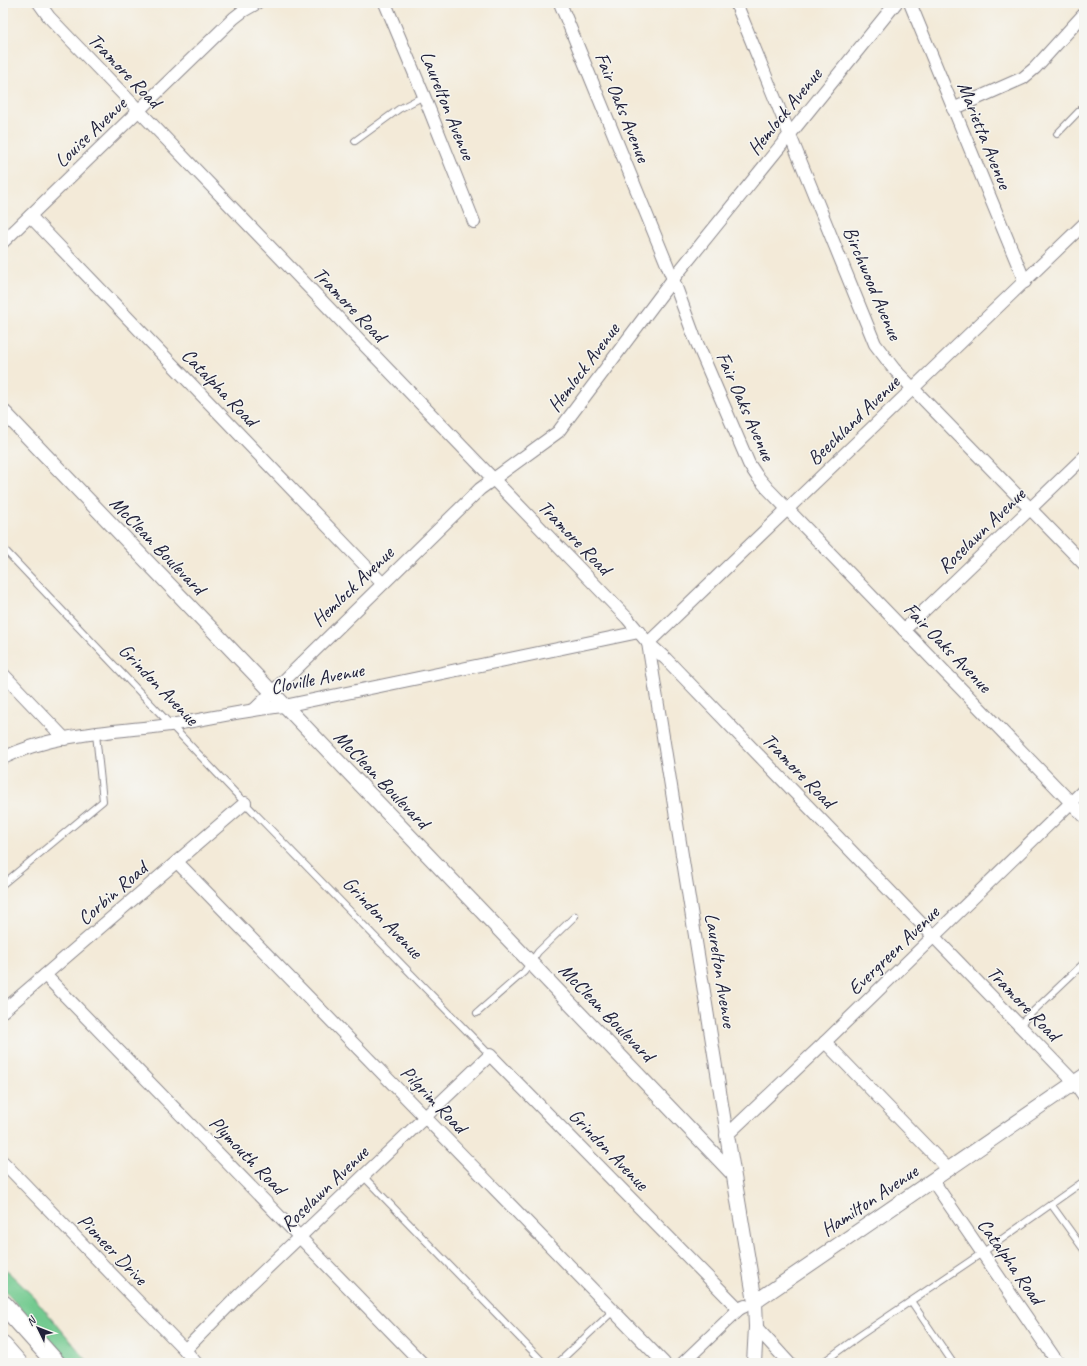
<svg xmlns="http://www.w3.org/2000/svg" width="1087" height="1366" viewBox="0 0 1087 1366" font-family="Caveat,sans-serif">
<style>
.green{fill:#73ca90;stroke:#4a7666}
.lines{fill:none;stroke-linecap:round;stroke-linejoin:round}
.service-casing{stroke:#8a868a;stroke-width:8}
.minor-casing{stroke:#8a868a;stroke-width:14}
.tertiary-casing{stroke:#8a868a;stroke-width:16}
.primary-casing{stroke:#8a868a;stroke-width:20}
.service{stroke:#fff;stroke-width:6}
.minor{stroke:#fff;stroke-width:12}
.tertiary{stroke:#fff;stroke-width:14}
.primary{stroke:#fff;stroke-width:18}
.labels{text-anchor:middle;stroke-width:3;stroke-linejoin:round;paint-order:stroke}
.street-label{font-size:20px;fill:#22223b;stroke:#f6f6f2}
</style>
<rect width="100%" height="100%" fill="#f6f6f2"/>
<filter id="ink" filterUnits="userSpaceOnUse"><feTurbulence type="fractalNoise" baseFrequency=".025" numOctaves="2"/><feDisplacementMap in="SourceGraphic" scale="8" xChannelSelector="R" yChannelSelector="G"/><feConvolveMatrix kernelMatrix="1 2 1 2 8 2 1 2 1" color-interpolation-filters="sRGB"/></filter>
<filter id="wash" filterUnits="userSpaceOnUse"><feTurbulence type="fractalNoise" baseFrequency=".012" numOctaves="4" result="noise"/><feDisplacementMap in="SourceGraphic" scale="16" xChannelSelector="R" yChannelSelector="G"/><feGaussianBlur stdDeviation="0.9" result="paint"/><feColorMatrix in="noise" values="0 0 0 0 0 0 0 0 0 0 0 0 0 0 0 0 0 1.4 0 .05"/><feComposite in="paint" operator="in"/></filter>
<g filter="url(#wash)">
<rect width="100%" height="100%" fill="#f3ead8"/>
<polygon class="green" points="3,1267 33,1296 89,1363 70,1363 3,1289"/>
</g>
<g filter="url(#ink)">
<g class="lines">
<defs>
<g id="service">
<polyline points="1057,134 1084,106"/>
<polyline points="355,141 399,109 424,96"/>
<polyline points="3,548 245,803 490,1055"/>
<polyline points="3,884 103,801 96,734"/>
<polyline points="477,1013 524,972 538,952 575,916"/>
<polyline points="1019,1025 1084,963"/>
<polyline points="363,1176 544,1363"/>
<polyline points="1051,1204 1084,1250"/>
<polyline points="911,1301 953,1363"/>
<polyline points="558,1363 613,1311"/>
<polyline points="822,1363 859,1336 982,1253 1084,1181"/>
</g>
<g id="minor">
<polyline points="39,3 49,17 70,39 627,618 648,643 666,659 1075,1083 1084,1096"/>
<polyline points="385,3 424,96 474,222"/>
<polyline points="560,3 673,279 694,336 749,464 757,476 768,489 1084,816"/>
<polyline points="736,3 875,344 894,369 1084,564"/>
<polyline points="910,3 1025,282"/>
<polyline points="953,109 1023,78 1035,68 1084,14"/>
<polyline points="30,216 382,583"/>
<polyline points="3,242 234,18 243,11 257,3"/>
<polyline points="904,630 1084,457"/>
<polyline points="3,674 65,739"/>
<polyline points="255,709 480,489 558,432 673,279 896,3"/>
<path d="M3 758C54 733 114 732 170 725 208 719 245 710 284 706L639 632"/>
<polyline points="177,862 664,1363"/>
<polyline points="45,975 422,1363"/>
<polyline points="3,1011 245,803"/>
<polyline points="825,1042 949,1170"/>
<polyline points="727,1135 648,643 1084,224"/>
<polyline points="727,1135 825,1042 1084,790"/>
<polyline points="3,1162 185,1350 196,1363"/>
<polyline points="933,1181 1058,1363"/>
<polyline points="756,1327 789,1363"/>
<polyline points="185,1350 241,1293 490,1055 739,1309"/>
<polyline points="683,1363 739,1309 745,1306"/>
</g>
<g id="tertiary">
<path d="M3 411C246 666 491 919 733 1174"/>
<polyline points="727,1135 755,1302 756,1327 754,1363"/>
<polyline points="755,1302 1084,1076"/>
</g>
<g id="primary">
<polyline points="3,1304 56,1363"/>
<polyline points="3,1346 18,1363"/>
</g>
</defs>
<use href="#service" class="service-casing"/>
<use href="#minor" class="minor-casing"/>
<use href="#tertiary" class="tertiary-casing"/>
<use href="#primary" class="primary-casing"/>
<use href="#service" class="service"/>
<use href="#minor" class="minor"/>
<use href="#tertiary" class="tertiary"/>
<use href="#primary" class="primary"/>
</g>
</g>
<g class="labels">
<g class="street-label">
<text transform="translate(125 70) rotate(46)" y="7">Tramore Road</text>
<text transform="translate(448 105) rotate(68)" y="7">Laurelton Avenue</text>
<text transform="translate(623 107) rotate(68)" y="7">Fair Oaks Avenue</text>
<text transform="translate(784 111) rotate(-51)" y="7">Hemlock Avenue</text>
<text transform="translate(90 132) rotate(-44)" y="7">Louise Avenue</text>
<text transform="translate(985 135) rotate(68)" y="7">Marietta Avenue</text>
<text transform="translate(873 283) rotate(67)" y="7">Birchwood Avenue</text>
<text transform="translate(350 304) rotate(46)" y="7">Tramore Road</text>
<text transform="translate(583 367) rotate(-53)" y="7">Hemlock Avenue</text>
<text transform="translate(220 387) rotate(46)" y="7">Catalpha Road</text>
<text transform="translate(746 406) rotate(66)" y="7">Fair Oaks Avenue</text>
<text transform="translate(853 420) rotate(-44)" y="7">Beechland Avenue</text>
<text transform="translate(981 530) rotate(-44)" y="7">Roselawn Avenue</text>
<text transform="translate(575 537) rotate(46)" y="7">Tramore Road</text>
<text transform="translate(158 545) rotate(46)" y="7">McClean Boulevard</text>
<text transform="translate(352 586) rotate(-44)" y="7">Hemlock Avenue</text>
<text transform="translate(948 647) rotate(46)" y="7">Fair Oaks Avenue</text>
<text transform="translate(317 678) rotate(-11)" y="7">Cloville Avenue</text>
<text transform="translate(159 684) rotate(46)" y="7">Grindon Avenue</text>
<text transform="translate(799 770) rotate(46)" y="7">Tramore Road</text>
<text transform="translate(382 779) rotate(46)" y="7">McClean Boulevard</text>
<text transform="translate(112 893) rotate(-41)" y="7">Corbin Road</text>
<text transform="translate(383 917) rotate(46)" y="7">Grindon Avenue</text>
<text transform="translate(893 950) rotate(-44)" y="7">Evergreen Avenue</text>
<text transform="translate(721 970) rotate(81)" y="7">Laurelton Avenue</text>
<text transform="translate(1024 1003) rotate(46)" y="7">Tramore Road</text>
<text transform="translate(607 1012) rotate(46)" y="7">McClean Boulevard</text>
<text transform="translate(434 1099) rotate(46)" y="7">Pilgrim Road</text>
<text transform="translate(609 1149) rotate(46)" y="7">Grindon Avenue</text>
<text transform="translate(248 1155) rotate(46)" y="7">Plymouth Road</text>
<text transform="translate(324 1188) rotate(-44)" y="7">Roselawn Avenue</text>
<text transform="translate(869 1200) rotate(-34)" y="7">Hamilton Avenue</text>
<text transform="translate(113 1249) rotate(46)" y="7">Pioneer Drive</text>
<text transform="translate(1011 1261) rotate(55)" y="7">Catalpha Road</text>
</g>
</g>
<rect width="1087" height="1366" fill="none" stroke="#f6f6f2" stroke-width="16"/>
<g transform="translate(38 1328) rotate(313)" stroke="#f6f6f2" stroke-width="3" paint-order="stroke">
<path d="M0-3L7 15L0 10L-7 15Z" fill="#22223b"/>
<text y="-6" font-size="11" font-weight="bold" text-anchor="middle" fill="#22223b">N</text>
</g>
</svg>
